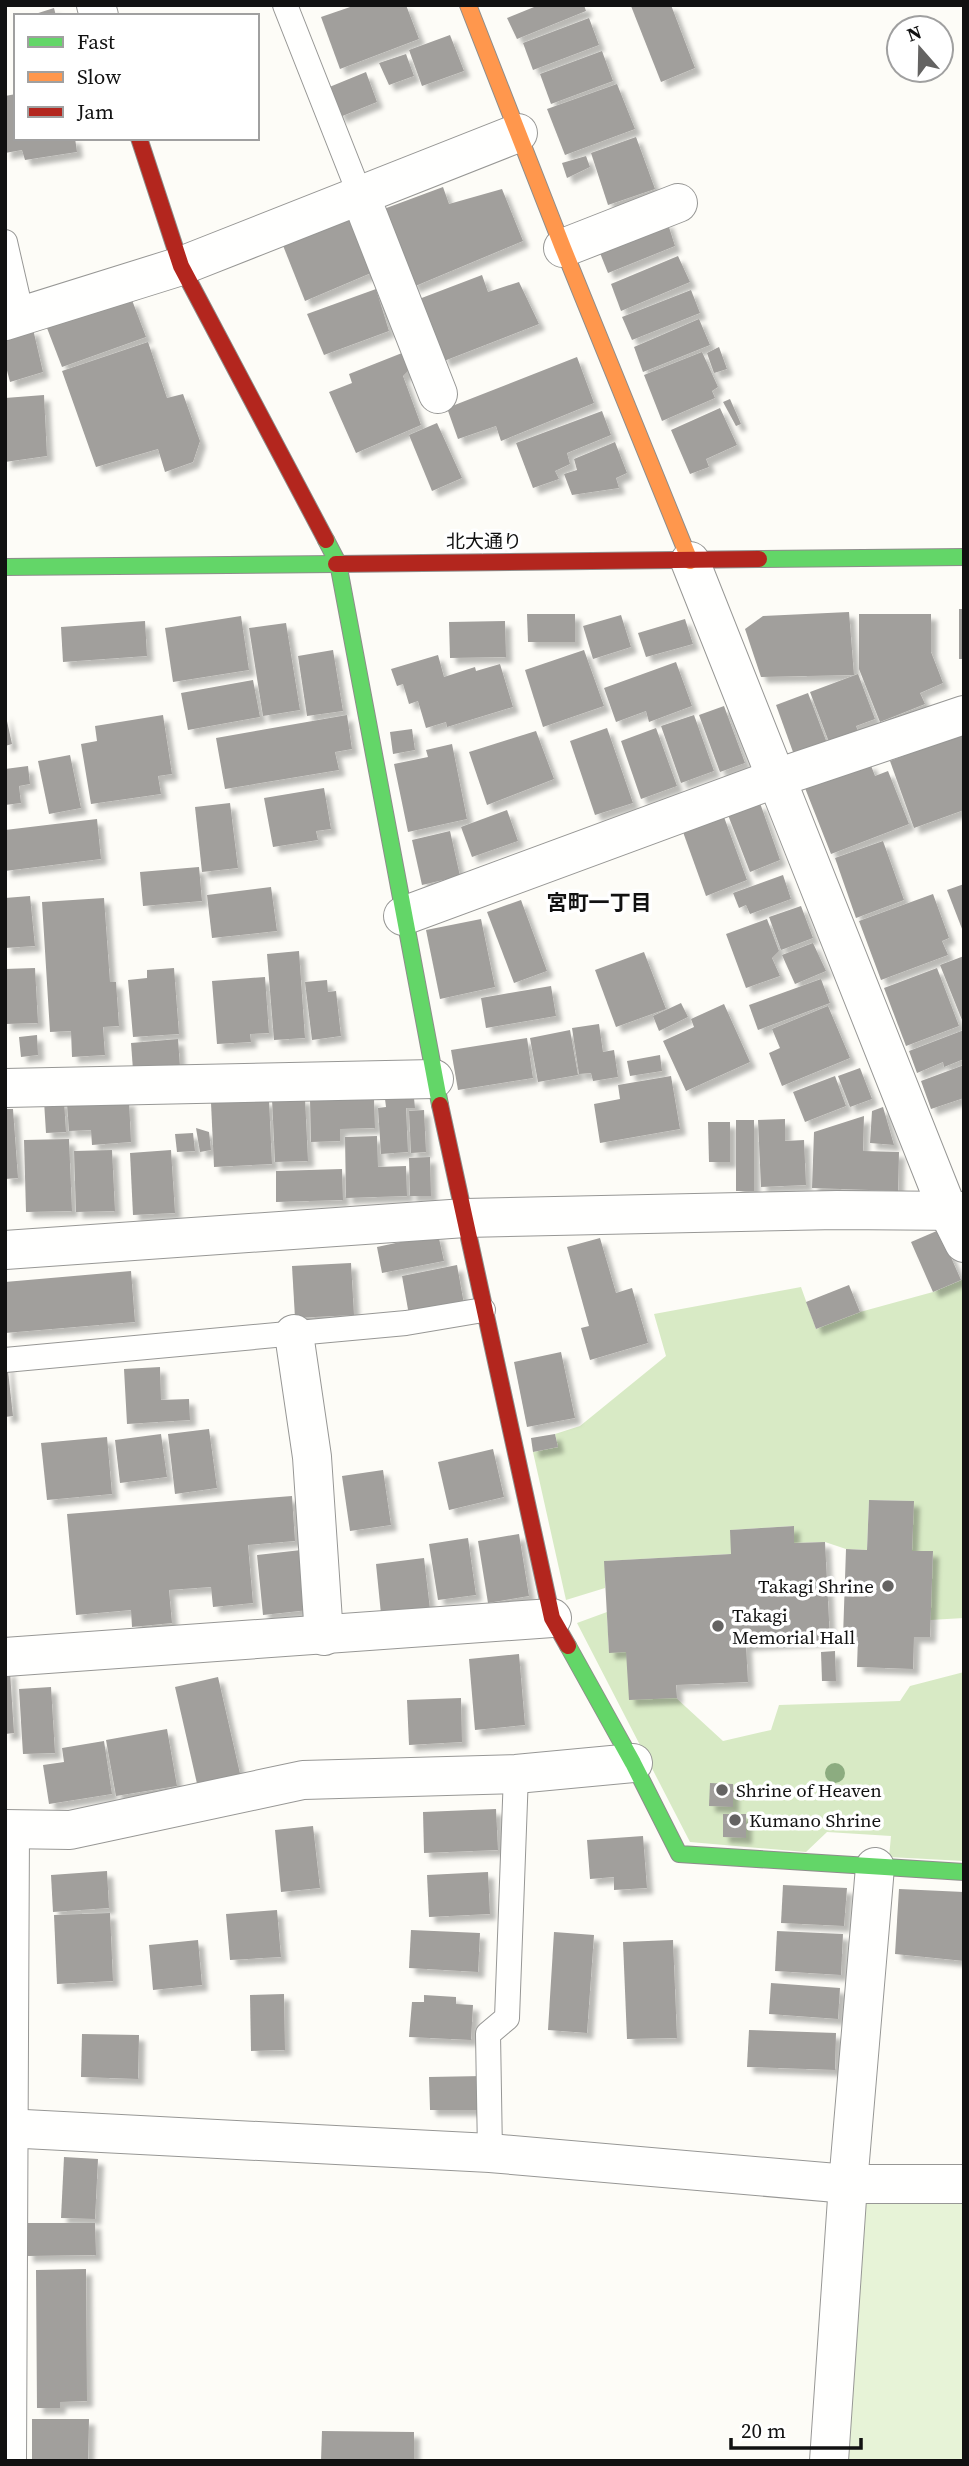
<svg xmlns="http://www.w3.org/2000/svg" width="969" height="2466" viewBox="0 0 969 2466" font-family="'Source Serif 4','Noto Sans JP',serif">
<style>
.green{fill:#e7f3d7}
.forest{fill:#d8eac5}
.building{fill:#a19f9c;filter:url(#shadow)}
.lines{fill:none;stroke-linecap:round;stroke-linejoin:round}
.lane-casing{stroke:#979795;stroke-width:26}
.street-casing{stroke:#979795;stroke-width:40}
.fast-casing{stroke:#8e8d8b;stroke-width:18}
.slow-casing{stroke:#8e8d8b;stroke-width:18}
.jam-casing{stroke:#8e8d8b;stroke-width:18}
.lane{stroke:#fffffe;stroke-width:24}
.street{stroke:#fffffe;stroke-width:38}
.fast{stroke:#63d668;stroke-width:16}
.slow{stroke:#ff974d;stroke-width:16}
.jam{stroke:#b3261e;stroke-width:16}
.tree{fill:#8cac80}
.poi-dot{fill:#646362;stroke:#fff;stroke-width:2.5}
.labels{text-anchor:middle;stroke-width:7;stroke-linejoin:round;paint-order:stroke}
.street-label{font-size:19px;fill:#111;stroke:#fff}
.poi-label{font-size:19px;fill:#111;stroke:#fff;text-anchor:start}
.neighbourhood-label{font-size:21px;font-weight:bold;fill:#111;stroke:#fff}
</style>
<defs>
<filter id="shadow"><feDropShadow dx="6" dy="6" stdDeviation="2" flood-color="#0004"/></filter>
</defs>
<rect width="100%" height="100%" fill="#fdfcf7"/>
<polygon class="green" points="964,2200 964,2461 848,2461 862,2201"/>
<g class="forest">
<polygon points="964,1279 964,1618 930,1620 933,1551 912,1551 913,1501 869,1500 867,1550 846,1549 825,1542 794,1543 793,1526 731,1530 731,1554 605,1561 605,1588 566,1600 533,1452 558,1447 555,1434 580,1426 666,1356 654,1314 801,1287 816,1329 860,1312 933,1292"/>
<polygon points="607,1612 609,1652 626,1652 723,1741 771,1730 779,1705 900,1701 910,1686 964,1672 964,1861 889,1857 891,1836 827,1832 806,1852 690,1842 577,1623"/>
</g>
<g class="building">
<polygon points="356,5 406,5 419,39 340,69 321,17"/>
<polygon points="539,5 584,5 586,11 517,39 507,18"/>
<polygon points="634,5 671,5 695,68 661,82 631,6"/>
<polygon points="54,8 56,16 33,16 32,15"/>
<polygon points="589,18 599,45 533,70 523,43"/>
<polygon points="450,35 464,71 422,86 409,50"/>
<polygon points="602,51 613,81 551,104 540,74"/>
<polygon points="406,54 414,76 389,85 379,63"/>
<polygon points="366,72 377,102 340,117 327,88"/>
<polygon points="617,84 635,129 565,155 547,109"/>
<polygon points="16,94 16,138 75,138 77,152 25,160 22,150 5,153 5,96"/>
<polygon points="636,137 655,189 608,205 591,153"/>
<polygon points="586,156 590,167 567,178 562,163"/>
<polygon points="443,187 449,204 502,189 523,241 413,287 381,210"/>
<polygon points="349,218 371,273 305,301 282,243"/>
<polygon points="667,221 675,246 608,273 598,248"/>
<polygon points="678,256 690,282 621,311 611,284"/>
<polygon points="482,275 488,292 519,282 539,324 444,361 419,299"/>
<polygon points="376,289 389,331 324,355 307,314"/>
<polygon points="691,290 700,313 632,340 622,317"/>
<polygon points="132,300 146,337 62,367 47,328"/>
<polygon points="699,319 710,345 643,372 634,347"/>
<polygon points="33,329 43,372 10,382 5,363 5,335"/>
<polygon points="148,342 167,398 183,394 200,441 193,462 165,472 158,449 96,467 62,371"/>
<polygon points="719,347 727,369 714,373 707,353"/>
<polygon points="702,352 718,387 712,391 715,398 662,421 644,375"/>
<polygon points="402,353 409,370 403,376 421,425 356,453 329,392 352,383 349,374"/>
<polygon points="577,357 594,403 501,441 496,426 458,439 447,408"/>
<polygon points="44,395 47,456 5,462 5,398"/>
<polygon points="730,399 741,424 736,426 723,402"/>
<polygon points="720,408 737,445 706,459 709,467 690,474 671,430"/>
<polygon points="602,411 611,435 567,453 570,464 555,471 559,479 533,488 516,443"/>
<polygon points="437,423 462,478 432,491 409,435"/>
<polygon points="615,442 627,473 616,478 619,488 572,495 564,474 577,470 574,459"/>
<rect x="959" y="609" width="5" height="50"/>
<polygon points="849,612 854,675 761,677 745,629 763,616"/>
<polygon points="527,614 575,614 575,642 528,642"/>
<polygon points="859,614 931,614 931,652 943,683 920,693 925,704 880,722 859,669"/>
<polygon points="621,615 631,647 593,659 583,626"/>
<polygon points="241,616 249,670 173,682 165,628"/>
<polygon points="685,619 693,644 646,657 638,633"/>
<polygon points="145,621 147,656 63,662 61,627"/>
<polygon points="505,621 506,657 450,658 449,622"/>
<polygon points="286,623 300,710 263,716 249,628"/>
<polygon points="333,650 343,711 307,716 298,656"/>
<polygon points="584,650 604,706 543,727 525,670"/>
<polygon points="438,655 444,677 475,667 476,671 500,664 513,707 447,727 446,722 426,728 418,701 409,704 403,684 397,686 391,669"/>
<polygon points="676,662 692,706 649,722 646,711 616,722 604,688"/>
<polygon points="858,674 875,719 856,726 861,739 832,750 810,692"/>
<polygon points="253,680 260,717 188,730 181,693"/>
<polygon points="808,693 830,751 797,763 776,705"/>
<polygon points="724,706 745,763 720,772 699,715"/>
<polygon points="5,712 12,744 5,746"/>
<polygon points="163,715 172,774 158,776 161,794 91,804 81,744 97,741 95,726"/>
<polygon points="347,715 352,749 335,752 339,770 225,789 216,738"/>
<polygon points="694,715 714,771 681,783 661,726"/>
<polygon points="607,728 633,803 595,815 570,741"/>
<polygon points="656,728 677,786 641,799 621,741"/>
<polygon points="412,729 415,750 393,754 390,732"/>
<polygon points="536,731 554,779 487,805 469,752"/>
<polygon points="961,734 964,743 964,810 914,828 890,761"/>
<polygon points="452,744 467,819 408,832 394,764 428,757 426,750"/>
<polygon points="70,755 81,808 49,814 38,761"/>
<polygon points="870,763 875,776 888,771 909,824 831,854 805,788"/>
<polygon points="28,766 30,784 19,786 21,803 5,805 5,769"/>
<polygon points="324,788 331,829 316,831 318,840 273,847 264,798"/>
<polygon points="230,803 238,868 202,872 195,807"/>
<polygon points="760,803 780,860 750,872 728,815"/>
<polygon points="507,810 518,841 472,857 461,827"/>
<polygon points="724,817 747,880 706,896 683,832"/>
<polygon points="97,819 101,859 5,871 5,830"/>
<polygon points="450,831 460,876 422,885 412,840"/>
<polygon points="883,841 904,900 856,918 835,858"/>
<polygon points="199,867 202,901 143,906 140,872"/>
<polygon points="783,875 791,899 750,914 746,905 739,908 733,893"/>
<polygon points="964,884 964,934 947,890"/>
<polygon points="271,887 277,931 212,938 207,895"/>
<polygon points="933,894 949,938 942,941 948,955 881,980 859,921"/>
<polygon points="30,896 35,946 5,948 5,898"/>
<polygon points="104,898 110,982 116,982 119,1026 103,1027 105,1055 72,1057 71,1031 50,1032 42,902"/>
<polygon points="521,900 547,971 514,983 487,912"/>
<polygon points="801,906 813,938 781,950 769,917"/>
<polygon points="481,919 495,987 440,999 426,930"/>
<polygon points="767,919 779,951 772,958 780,976 746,988 726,934"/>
<polygon points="813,943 826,971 795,984 782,955"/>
<polygon points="299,951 305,1038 274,1040 267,954"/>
<polygon points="644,952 666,1009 616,1027 595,970"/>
<polygon points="964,956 964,1025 940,965"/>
<polygon points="35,968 38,1023 5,1024 5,969"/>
<polygon points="174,968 179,1034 133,1037 128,980 147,978 147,970"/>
<polygon points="937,968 959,1026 906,1046 884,988"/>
<polygon points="265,977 269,1033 250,1034 251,1042 217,1044 212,981"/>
<polygon points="821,979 830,1003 758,1030 749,1005"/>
<polygon points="327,980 328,992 336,991 341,1036 312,1040 305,982"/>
<polygon points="551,986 556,1016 486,1028 481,998"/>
<polygon points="681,1003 688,1017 659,1031 653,1016"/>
<polygon points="724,1004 750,1062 686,1091 663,1041 694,1027 691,1019"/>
<polygon points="828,1006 850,1058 782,1086 769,1053 780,1048 772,1029"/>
<polygon points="599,1024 603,1052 614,1050 618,1077 593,1081 591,1073 579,1074 572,1028"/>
<polygon points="570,1030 578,1075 538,1082 530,1038"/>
<polygon points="964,1030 964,1059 944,1067 943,1062 917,1073 909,1051"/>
<polygon points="37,1035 38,1055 21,1057 19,1037"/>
<polygon points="527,1038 533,1078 458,1090 451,1050"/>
<polygon points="178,1039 180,1067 133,1070 131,1043"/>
<polygon points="660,1055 662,1071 630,1076 627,1061"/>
<polygon points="964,1065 964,1098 931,1109 921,1081"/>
<polygon points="860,1068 872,1099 850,1107 838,1076"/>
<polygon points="671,1076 680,1129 600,1143 594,1104 620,1099 618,1085"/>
<polygon points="835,1076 846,1106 805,1122 793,1092"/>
<polygon points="305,1098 308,1161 275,1162 272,1099"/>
<polygon points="414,1098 415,1108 406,1108 408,1152 381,1154 378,1108 386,1107 385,1099"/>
<polygon points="374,1099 375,1128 340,1129 340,1141 311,1142 310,1100"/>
<polygon points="64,1100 66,1132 46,1133 44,1101"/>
<polygon points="129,1100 131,1142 92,1145 91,1130 69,1131 67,1104"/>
<polygon points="269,1100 272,1164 214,1167 211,1103"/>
<polygon points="883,1107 894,1145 870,1143 872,1111"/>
<polygon points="5,1109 13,1109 18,1178 5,1179"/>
<polygon points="424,1110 426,1152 411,1153 409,1111"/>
<polygon points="864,1116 863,1151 899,1152 898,1191 812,1188 814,1132"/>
<polygon points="785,1119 785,1141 804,1140 806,1185 761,1187 758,1120"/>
<rect x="736" y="1120" width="18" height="71"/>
<polygon points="708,1122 730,1122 730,1162 709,1162"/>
<polygon points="196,1128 209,1132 211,1150 200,1152"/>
<polygon points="193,1133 195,1151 177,1152 175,1134"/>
<polygon points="377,1136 378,1167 406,1166 407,1196 346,1198 345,1137"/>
<polygon points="69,1139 72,1211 26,1212 24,1140"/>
<polygon points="112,1150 115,1211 76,1212 74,1151"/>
<polygon points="171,1150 175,1213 133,1215 130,1153"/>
<polygon points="430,1157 431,1196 410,1196 409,1158"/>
<polygon points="342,1169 343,1200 276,1202 276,1171"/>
<polygon points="939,1230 961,1280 933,1292 911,1242"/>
<polygon points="438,1234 444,1261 382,1273 377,1247"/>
<polygon points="600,1238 616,1293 632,1288 648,1343 590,1360 581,1328 589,1326 567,1247"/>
<polygon points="351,1263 354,1315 295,1318 292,1266"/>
<polygon points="457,1265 464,1304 409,1315 402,1276"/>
<polygon points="131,1271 135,1322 5,1333 5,1282"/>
<polygon points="849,1285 860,1312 816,1329 806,1302"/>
<polygon points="561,1352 575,1418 527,1427 514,1362"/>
<polygon points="5,1362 7,1362 13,1416 5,1417"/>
<polygon points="160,1367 161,1400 189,1399 190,1420 127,1424 124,1369"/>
<polygon points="209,1429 217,1488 175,1494 168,1434"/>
<polygon points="161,1434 167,1477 120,1483 115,1440"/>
<polygon points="555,1434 558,1447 533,1452 531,1438"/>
<polygon points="107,1437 112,1494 47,1500 41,1443"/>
<polygon points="493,1449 504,1497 449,1510 438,1462"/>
<polygon points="383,1470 391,1525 350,1531 342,1476"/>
<polygon points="292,1496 295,1541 248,1545 253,1603 213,1607 211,1587 169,1590 172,1623 132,1627 131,1610 76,1615 67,1514"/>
<polygon points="869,1500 914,1501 912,1551 933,1551 930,1637 914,1637 913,1669 857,1667 858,1637 843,1637 846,1549 867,1550"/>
<polygon points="794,1526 794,1543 825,1542 830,1640 746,1645 748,1682 676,1685 677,1698 629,1700 626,1652 609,1653 604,1561 731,1554 730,1530"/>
<polygon points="519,1534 529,1596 488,1603 478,1541"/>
<polygon points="468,1538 476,1595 438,1600 429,1544"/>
<polygon points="310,1549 318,1609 263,1615 257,1555"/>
<polygon points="424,1558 430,1609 381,1614 376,1564"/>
<polygon points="835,1651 836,1681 822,1681 821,1652"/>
<polygon points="519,1654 525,1725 475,1730 469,1659"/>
<polygon points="5,1671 10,1671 14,1733 5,1734"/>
<polygon points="218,1677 241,1778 198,1788 175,1687"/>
<polygon points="51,1687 55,1753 23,1754 19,1689"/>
<polygon points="461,1698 462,1742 409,1745 407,1700"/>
<polygon points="167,1729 177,1786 116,1796 106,1740"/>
<polygon points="104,1741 112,1794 49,1804 43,1765 64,1762 62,1748"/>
<polygon points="710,1783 733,1784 733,1807 709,1806"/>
<polygon points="496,1809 498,1850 424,1853 423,1812"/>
<polygon points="723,1814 746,1814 746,1838 723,1837"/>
<polygon points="313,1826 320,1888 281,1892 275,1830"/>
<polygon points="643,1836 647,1888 614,1890 614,1877 590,1879 587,1840"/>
<polygon points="107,1871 109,1908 53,1912 51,1875"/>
<polygon points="488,1872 490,1914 429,1917 427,1875"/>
<polygon points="783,1885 847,1888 844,1926 781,1923"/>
<polygon points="899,1889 964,1892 964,1961 895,1954"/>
<polygon points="277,1910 281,1957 230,1960 226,1914"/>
<polygon points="110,1913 113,1981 57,1984 54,1915"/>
<polygon points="411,1930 480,1933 478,1972 409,1968"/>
<polygon points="777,1931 843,1934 841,1975 775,1971"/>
<polygon points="554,1932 594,1935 587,2033 548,2030"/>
<polygon points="198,1940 202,1985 153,1990 149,1945"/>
<polygon points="673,1940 677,2038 627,2039 623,1942"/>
<polygon points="771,1983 840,1988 838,2019 769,2014"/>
<polygon points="284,1994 285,2050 251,2051 250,1995"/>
<polygon points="424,1995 456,1997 456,2004 473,2005 471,2040 409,2037 412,2002 424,2002"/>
<polygon points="749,2030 836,2033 835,2070 747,2067"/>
<polygon points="82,2034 139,2035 138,2079 81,2077"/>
<polygon points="484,2076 484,2110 430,2110 429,2077"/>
<polygon points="64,2157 98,2159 95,2219 61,2218"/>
<polygon points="27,2223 95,2223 96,2255 27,2256"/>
<polygon points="86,2269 87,2401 60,2402 60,2408 37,2408 36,2270"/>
<polygon points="32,2419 89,2419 88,2461 32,2461"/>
<polygon points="322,2431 414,2432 414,2461 321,2461"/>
</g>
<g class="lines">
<defs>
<g id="lane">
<polyline points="285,5 360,195"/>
<polyline points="5,242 22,316"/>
<polyline points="5,1360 406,1323 483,1310"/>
<polyline points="490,2153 488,2034 507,2018 516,1774"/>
<polyline points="14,2461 17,1829"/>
</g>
<g id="street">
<polyline points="96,5 99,16"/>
<polyline points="360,195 438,394"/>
<polyline points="563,248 678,203"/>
<polyline points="5,321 181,266 518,133"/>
<polyline points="690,561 948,1211 964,1243"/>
<polyline points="403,916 777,778 964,715"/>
<polyline points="5,1088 434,1079"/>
<polyline points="5,1250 465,1218 837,1210 964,1211"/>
<polyline points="294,1334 312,1457 324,1636"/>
<polyline points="5,1657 552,1618"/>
<polyline points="5,1829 70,1830 303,1780 516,1774 633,1763"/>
<polyline points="5,2128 490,2153 848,2184 964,2184"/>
<polyline points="829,2461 848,2184 875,1867"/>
</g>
<g id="fast">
<polyline points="326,540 338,563 440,1105"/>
<polyline points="759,559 964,557"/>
<polyline points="5,567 336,564"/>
<polyline points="568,1646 633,1763 679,1854 964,1872"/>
</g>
<polyline id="slow" points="468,5 563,248 690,561"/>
<g id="jam">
<polyline points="139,138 181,266 326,540"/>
<polyline points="336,564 759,559"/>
<polyline points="440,1105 552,1618 568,1646"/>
</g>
</defs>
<use href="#lane" class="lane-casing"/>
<use href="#street" class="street-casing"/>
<use href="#fast" class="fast-casing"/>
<use href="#slow" class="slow-casing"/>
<use href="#jam" class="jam-casing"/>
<use href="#lane" class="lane"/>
<use href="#street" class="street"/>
<use href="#fast" class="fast"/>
<use href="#slow" class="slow"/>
<use href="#jam" class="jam"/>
</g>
<circle class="tree" cx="835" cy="1773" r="10"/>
<g class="poi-dot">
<circle cx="888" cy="1586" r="7"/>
<circle cx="718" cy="1626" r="7"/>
<circle cx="722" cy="1790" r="7"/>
<circle cx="735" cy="1820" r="7"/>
</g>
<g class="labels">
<g class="street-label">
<text x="484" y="548">北大通り</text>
</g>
<g class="poi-label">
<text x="874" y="1593" text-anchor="end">Takagi Shrine</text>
<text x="732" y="1622">Takagi<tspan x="732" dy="22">Memorial Hall</tspan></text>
<text x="736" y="1797">Shrine of Heaven</text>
<text x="749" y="1827">Kumano Shrine</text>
</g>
<g class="neighbourhood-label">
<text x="599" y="910">宮町一丁目</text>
</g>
</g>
<rect width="969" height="2466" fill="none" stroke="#111111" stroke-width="14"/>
<rect x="14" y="14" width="245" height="126" fill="#ffffff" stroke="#a0a0a0" stroke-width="2"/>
<rect x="28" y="37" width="35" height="10" fill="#63d668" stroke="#a0a0a0" stroke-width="2"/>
<text x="77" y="49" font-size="21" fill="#111111">Fast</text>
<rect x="28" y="72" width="35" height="10" fill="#ff974d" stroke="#a0a0a0" stroke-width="2"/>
<text x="77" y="84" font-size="21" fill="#111111">Slow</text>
<rect x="28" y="107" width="35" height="10" fill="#b3261e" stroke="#a0a0a0" stroke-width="2"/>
<text x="77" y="119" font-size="21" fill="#111111">Jam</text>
<g transform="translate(920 49) rotate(340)"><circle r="33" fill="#ffffff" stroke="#a0a0a0" stroke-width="2"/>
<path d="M0-5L12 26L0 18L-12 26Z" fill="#646362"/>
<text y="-10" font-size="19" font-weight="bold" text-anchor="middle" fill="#111111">N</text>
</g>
<path d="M731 2438v10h130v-10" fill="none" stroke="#111111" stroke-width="3.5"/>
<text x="741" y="2438" font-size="21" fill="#111111" stroke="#ffffff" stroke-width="5" paint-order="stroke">20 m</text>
</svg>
